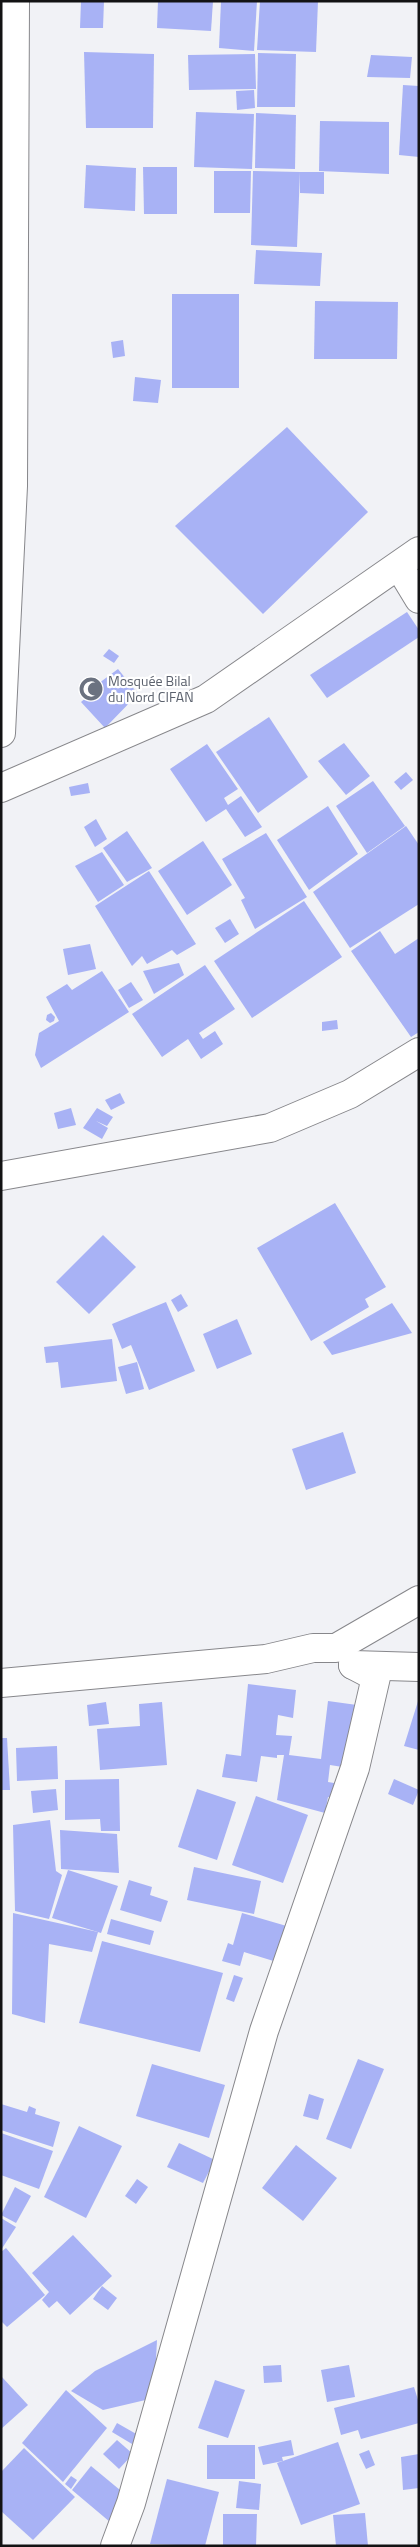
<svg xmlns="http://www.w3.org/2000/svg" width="420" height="2547" viewBox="0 0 420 2547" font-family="'Titillium Web',sans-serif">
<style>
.building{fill:#a8b2f5}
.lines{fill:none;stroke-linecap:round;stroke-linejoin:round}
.minor-casing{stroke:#87878b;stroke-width:30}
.minor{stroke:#fff;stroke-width:28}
.labels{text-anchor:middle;stroke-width:4.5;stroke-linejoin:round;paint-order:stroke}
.worship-label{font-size:14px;fill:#5b616d;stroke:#fff;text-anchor:start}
</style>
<rect width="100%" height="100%" fill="#f1f2f6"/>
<g class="building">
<polygon points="81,1 104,1 103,28 80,28"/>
<polygon points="158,1 213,1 211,31 157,28"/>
<polygon points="221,1 257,1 254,51 219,48"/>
<polygon points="260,1 318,1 316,52 257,50"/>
<polygon points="84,52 154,54 153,128 86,128"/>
<polygon points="258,53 296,54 295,107 257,107"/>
<polygon points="255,54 256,89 189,90 188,55"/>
<polygon points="371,55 412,57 410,78 367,77"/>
<polygon points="403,85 419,86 419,157 399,155"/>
<polygon points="254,90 255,108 237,110 236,91"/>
<polygon points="196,112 254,114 252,169 194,167"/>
<polygon points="256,113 296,115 295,169 255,168"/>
<polygon points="320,121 389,122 389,174 319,171"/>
<polygon points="86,165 136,168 135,211 84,208"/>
<polygon points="143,167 177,167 177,214 144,214"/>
<polygon points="214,171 251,171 250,213 214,213"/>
<polygon points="253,171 300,172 297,247 251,245"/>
<polygon points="300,172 324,172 324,194 300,193"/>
<polygon points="256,250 322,253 320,286 254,284"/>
<rect x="172" y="294" width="67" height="94"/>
<polygon points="315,301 398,302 397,359 314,359"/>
<polygon points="123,340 125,356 113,358 111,342"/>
<polygon points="135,377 161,380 158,403 133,401"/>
<polygon points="287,427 368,512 263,614 175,526"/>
<polygon points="407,612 419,630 419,637 327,698 310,675"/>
<polygon points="109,649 119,656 114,663 103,656"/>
<polygon points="118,669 138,694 105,728 81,702 88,696 87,692"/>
<polygon points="269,717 308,777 258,813 216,752"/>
<polygon points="344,743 370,776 346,795 318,761"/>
<polygon points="207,744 238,789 224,798 228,805 241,796 262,827 245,837 226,809 206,822 170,769"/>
<polygon points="406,772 413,780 401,790 394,782"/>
<polygon points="373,781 405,826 367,853 336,806"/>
<polygon points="88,783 90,793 71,796 69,787"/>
<polygon points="328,806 358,854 309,890 277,840"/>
<polygon points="96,819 107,839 95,847 84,827"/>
<polygon points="406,826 419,845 419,904 350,948 313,892"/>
<polygon points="127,831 152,868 127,882 103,848"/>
<polygon points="266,833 307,897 255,929 241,900 245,898 222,859"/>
<polygon points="203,841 232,885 187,915 158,871"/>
<polygon points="102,852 124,885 98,902 75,866"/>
<polygon points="149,871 196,944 177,955 172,950 147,964 142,956 132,966 95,906"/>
<polygon points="304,901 342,957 252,1018 214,961"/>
<polygon points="230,919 239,934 225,943 215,928"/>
<polygon points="380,931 395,954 419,938 419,1032 411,1037 351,951"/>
<polygon points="90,944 96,969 68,975 63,949"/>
<polygon points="179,963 184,975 154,994 143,971"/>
<polygon points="205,965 235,1009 199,1033 203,1039 215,1031 223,1044 201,1059 188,1039 162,1057 132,1014"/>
<polygon points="102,971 129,1012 41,1068 35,1055 39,1033 59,1021 46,997 67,984 72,990"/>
<polygon points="131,982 143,1000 129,1008 118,990"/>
<polygon points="51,1013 55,1017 54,1021 50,1023 46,1020 47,1015"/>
<polygon points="337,1020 338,1029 322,1031 322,1022"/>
<polygon points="120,1093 125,1103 111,1110 105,1100"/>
<polygon points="71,1108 76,1125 58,1129 54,1113"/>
<polygon points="97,1108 113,1117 107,1126 96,1121 108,1128 102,1139 83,1128"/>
<polygon points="335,1203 386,1287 365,1299 369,1307 311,1341 257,1248"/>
<polygon points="103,1235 136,1267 89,1314 56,1282"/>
<polygon points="181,1294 188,1306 178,1312 171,1300"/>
<polygon points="166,1302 195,1371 149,1390 131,1345 122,1349 112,1324"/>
<polygon points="392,1303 412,1333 332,1355 323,1342"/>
<polygon points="237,1319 252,1354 217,1369 203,1334"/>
<polygon points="112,1339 117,1381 61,1388 58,1362 46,1363 44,1347"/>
<polygon points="137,1362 144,1389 126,1394 118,1367"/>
<polygon points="343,1432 356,1473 306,1490 292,1449"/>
<polygon points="248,1684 296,1690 293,1718 278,1715 276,1735 292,1736 289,1755 321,1759 328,1701 357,1705 349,1768 330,1765 328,1782 340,1784 337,1799 328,1797 325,1813 277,1800 284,1755 277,1755 277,1758 261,1756 257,1782 222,1777 226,1754 241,1756"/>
<polygon points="419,1698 419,1750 404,1746"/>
<polygon points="106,1702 109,1724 89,1726 87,1705"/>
<polygon points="162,1702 167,1765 100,1770 97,1729 140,1726 139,1704"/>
<polygon points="1,1738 7,1738 10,1790 1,1790"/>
<polygon points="57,1746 58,1779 17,1781 16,1748"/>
<polygon points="119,1779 120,1831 101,1831 100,1819 65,1820 65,1780"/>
<polygon points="394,1779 419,1790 413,1805 388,1794"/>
<polygon points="56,1789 58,1810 33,1813 31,1791"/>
<polygon points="197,1789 236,1802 217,1860 178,1847"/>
<polygon points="256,1796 308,1815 283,1883 232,1865"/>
<polygon points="50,1820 56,1871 62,1875 49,1919 15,1911 13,1825"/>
<polygon points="60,1830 117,1834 119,1873 61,1869"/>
<polygon points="194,1867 261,1881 254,1914 187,1900"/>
<polygon points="68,1870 118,1886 101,1933 52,1918"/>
<polygon points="129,1880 152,1887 150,1895 168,1901 161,1922 120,1910"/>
<polygon points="13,1913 98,1932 92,1952 49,1944 45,2023 12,2014"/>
<polygon points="242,1913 290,1927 280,1963 244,1952 240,1966 222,1961 228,1943 233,1945"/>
<polygon points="111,1919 154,1931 150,1945 107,1934"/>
<polygon points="102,1941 223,1973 200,2052 79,2023"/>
<polygon points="234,1975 243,1978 234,2002 226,1999"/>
<polygon points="358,2059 384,2069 351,2149 326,2139"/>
<polygon points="152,2064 225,2085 209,2138 136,2116"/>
<polygon points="309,2094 324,2099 318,2120 303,2116"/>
<polygon points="1,2104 27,2112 29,2106 36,2109 35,2114 60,2122 53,2147 1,2130"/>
<polygon points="79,2126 122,2146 86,2218 44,2197"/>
<polygon points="1,2133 53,2151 39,2189 1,2175"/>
<polygon points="179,2143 215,2160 203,2183 167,2167"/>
<polygon points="296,2145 337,2178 303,2221 262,2188"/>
<polygon points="137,2179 148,2187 136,2204 125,2196"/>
<polygon points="15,2187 31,2196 16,2223 1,2215"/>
<polygon points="1,2218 16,2227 1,2250"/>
<polygon points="73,2235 112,2276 70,2315 57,2301 49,2308 42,2300 49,2292 32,2273"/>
<polygon points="6,2248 45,2295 7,2327 1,2321 1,2252"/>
<polygon points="102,2286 117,2298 108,2310 93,2299"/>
<polygon points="157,2340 154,2398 103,2410 71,2391 95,2371"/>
<polygon points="281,2365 282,2382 264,2383 263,2366"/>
<polygon points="349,2365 355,2397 327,2402 321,2370"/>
<polygon points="1,2376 28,2405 1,2429"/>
<polygon points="215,2380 245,2390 228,2438 198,2428"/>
<polygon points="414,2387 419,2403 419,2423 361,2439 358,2430 341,2435 334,2408"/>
<polygon points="66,2390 107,2428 63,2482 22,2443"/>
<polygon points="117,2423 138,2435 132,2444 112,2432"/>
<polygon points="117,2440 133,2454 119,2469 103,2454"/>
<polygon points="291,2440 294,2455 282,2457 283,2461 263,2465 258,2447"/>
<polygon points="338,2442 360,2504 301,2525 277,2463"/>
<rect x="207" y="2445" width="48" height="34"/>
<polygon points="24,2448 75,2497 33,2540 1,2511 1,2472"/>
<polygon points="369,2450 375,2465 366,2469 359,2454"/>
<polygon points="419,2454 419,2488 403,2490 401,2457"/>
<polygon points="91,2466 120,2490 110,2522 72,2490"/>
<polygon points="71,2476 77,2480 71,2489 65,2484"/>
<polygon points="167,2479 219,2492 205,2546 150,2544"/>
<polygon points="239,2481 261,2484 259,2510 236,2508"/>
<polygon points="365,2513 368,2546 336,2546 333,2515"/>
<polygon points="223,2514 257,2514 256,2546 223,2546"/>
</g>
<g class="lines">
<defs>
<g id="minor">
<polyline points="399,566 419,599"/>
<polyline points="1,733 13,486 15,1"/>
<polyline points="1,788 206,699 419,551"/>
<polyline points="1,1176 270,1128 350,1094 419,1052"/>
<polyline points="353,1665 419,1667"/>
<polyline points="1,1683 266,1659 313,1648 336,1648 419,1600"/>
<polyline points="115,2546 131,2503 264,2031 355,1768 376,1677 353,1665"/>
</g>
</defs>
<use href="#minor" class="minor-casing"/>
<use href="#minor" class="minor"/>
</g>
<defs>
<symbol id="mosque-disc" viewBox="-11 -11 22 22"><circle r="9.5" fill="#6b7280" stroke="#fff"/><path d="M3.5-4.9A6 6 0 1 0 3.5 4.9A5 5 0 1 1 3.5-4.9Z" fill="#fff"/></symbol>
</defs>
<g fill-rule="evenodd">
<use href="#mosque-disc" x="77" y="675" width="28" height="28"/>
</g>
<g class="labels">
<g class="worship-label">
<text x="108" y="686">Mosquée Bilal<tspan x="108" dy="16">du Nord CIFAN</tspan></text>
</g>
</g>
<rect width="420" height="2547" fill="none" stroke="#131314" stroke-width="5"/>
</svg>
